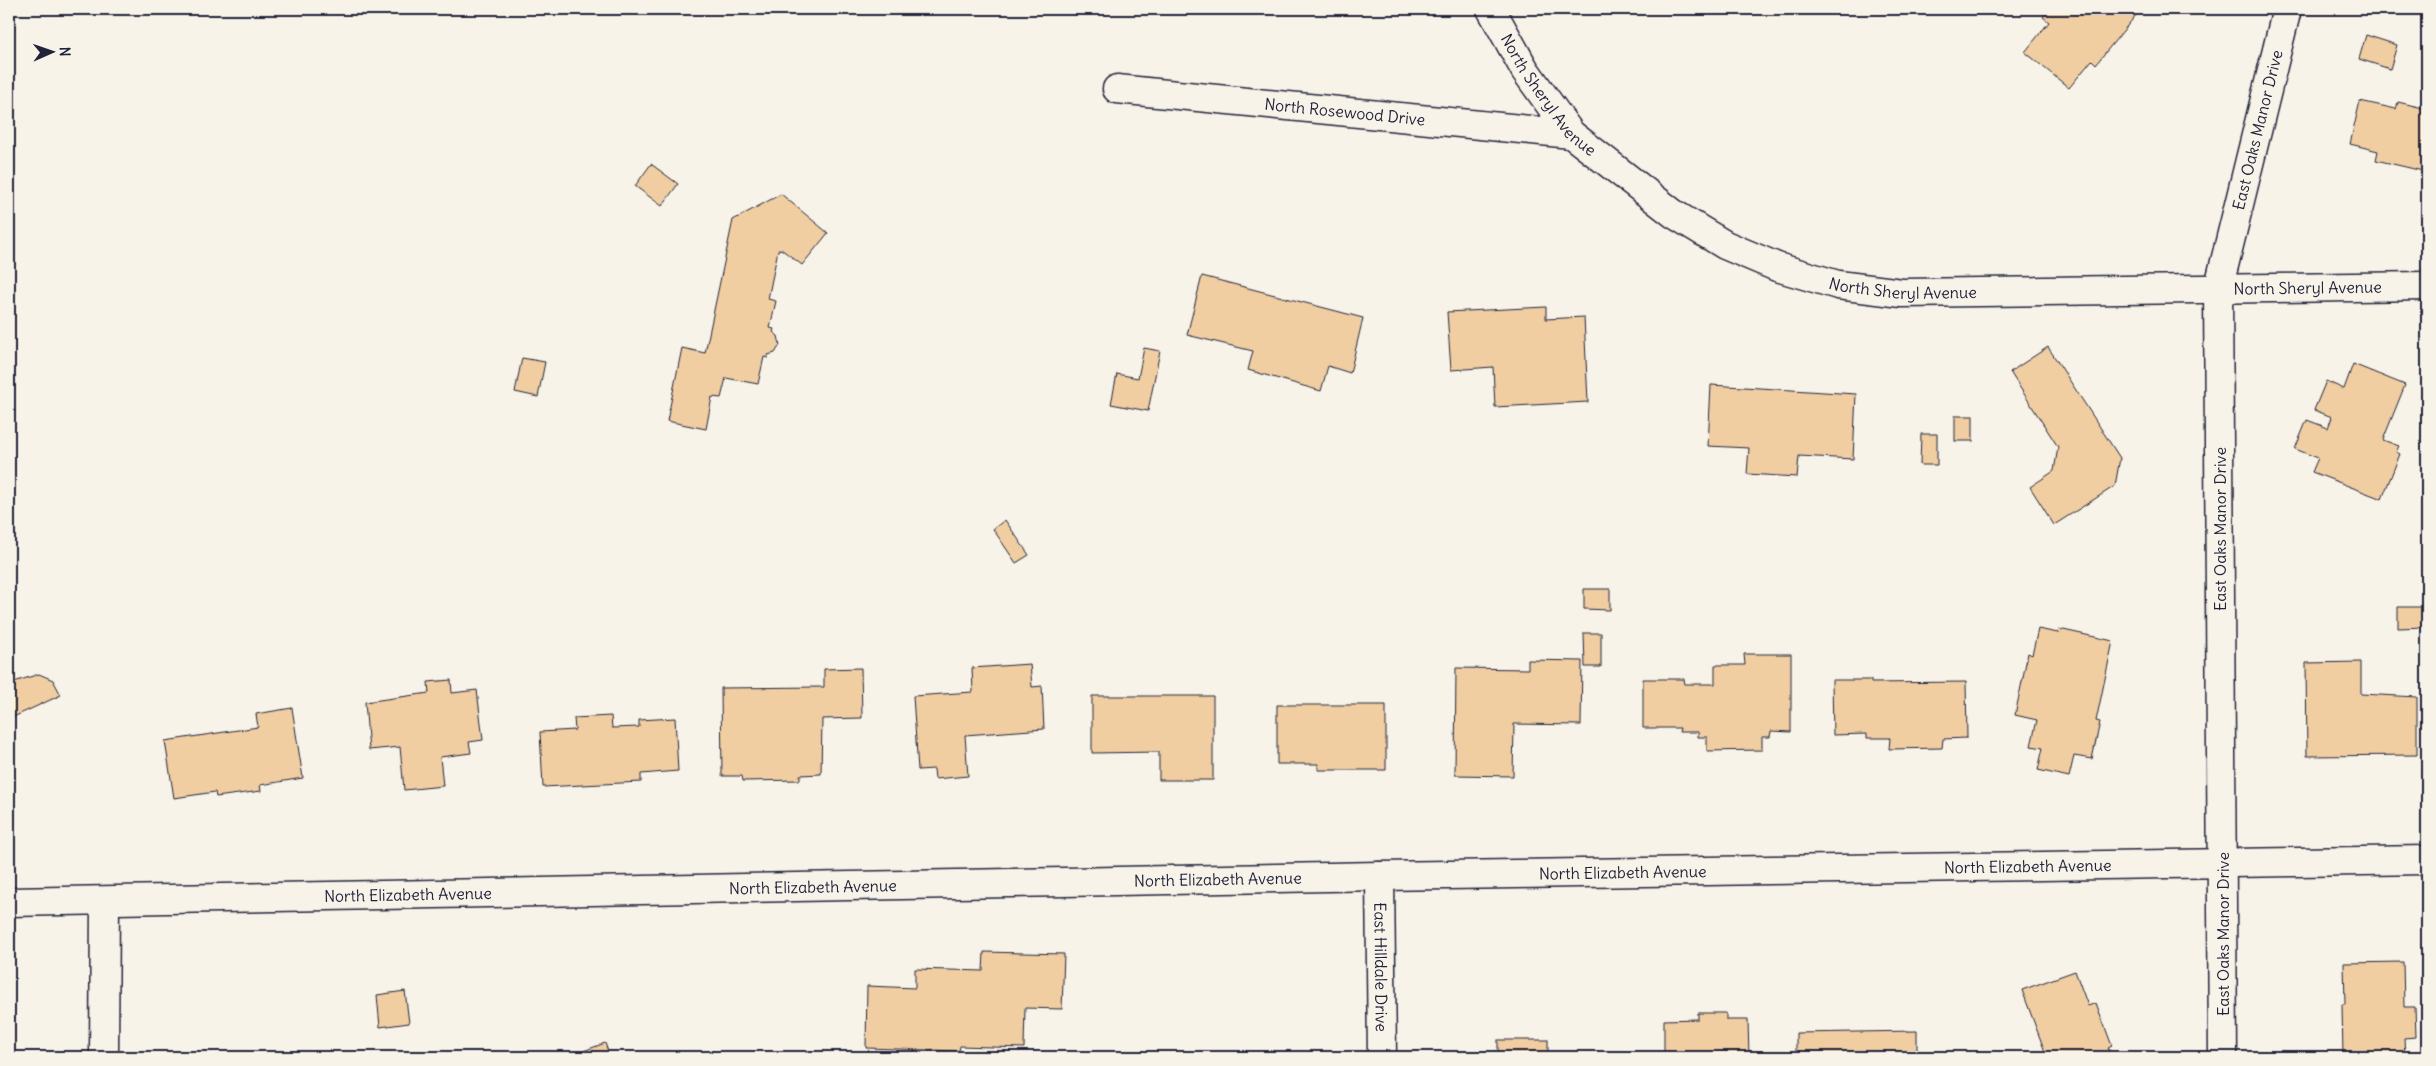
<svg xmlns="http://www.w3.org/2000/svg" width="2436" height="1066" viewBox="0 0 2436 1066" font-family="Delius,sans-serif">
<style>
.building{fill:#f0cea1;stroke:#22223b}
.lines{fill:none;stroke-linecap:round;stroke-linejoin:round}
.street-casing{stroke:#22223b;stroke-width:31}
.street{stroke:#f7f3e8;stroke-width:28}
.labels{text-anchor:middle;stroke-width:5;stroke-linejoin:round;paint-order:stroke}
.street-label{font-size:16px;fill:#22223b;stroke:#f7f3e8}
</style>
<rect width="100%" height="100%" fill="#f7f3e8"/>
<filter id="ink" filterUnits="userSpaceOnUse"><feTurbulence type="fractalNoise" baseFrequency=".02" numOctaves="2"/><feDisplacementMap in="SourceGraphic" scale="10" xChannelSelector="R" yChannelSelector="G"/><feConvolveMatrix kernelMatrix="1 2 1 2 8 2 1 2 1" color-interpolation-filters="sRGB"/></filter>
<g filter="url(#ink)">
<g class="building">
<polygon points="2049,9 2141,9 2096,64 2092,60 2069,88 2025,52 2049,22 2043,17"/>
<polygon points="2419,9 2427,9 2427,16 2417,14"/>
<polygon points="2366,35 2397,45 2390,69 2359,59"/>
<polygon points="2360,101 2396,109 2398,102 2427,109 2427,172 2376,160 2378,151 2350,144"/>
<polygon points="651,164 678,184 662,206 635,186"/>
<polygon points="781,194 828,233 802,265 781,249 778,250 768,299 776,301 770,328 774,329 773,332 778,336 780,345 775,353 768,355 768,358 764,357 758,384 726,378 721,398 712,397 706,429 667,421 682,348 705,353 733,220"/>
<polygon points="1202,276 1363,318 1350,373 1328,366 1321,391 1248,370 1253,351 1187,335"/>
<polygon points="1546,307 1546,319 1584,317 1588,402 1495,407 1493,367 1451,370 1447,312"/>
<polygon points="2048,347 2120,458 2115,486 2054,525 2030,487 2054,471 2058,447 2010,372"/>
<polygon points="1144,348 1160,351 1148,411 1111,404 1117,374 1138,378"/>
<polygon points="522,358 545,362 538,397 515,392"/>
<polygon points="2353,364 2405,385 2383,440 2399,446 2396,452 2400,454 2382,499 2312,472 2318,458 2295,449 2307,420 2328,428 2332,417 2314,410 2326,381 2344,389"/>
<polygon points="1711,385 1856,394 1853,459 1799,456 1797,477 1747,474 1749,448 1708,446"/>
<rect x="1955" y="416" width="18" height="25"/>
<polygon points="1921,434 1937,434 1937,465 1920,465"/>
<polygon points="1005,520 1029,555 1016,563 993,529"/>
<polygon points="1584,589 1610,589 1610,610 1584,609"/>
<polygon points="2398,607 2425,607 2426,627 2398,628"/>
<polygon points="2038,629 2058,633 2059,629 2113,641 2096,721 2100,722 2092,759 2074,756 2069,777 2038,770 2043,748 2031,746 2037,720 2015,715 2028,653 2032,655"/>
<polygon points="1584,633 1601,633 1601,667 1585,667"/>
<polygon points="1744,654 1791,654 1791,732 1771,731 1770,737 1762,737 1762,750 1707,751 1707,737 1698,737 1698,732 1679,732 1680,728 1643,728 1643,679 1684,679 1685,684 1715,684 1715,665 1745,665"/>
<polygon points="1528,660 1582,661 1581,725 1514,724 1513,776 1455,775 1456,668 1528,669"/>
<polygon points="2361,662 2361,694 2417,697 2417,755 2307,756 2306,663"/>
<polygon points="1030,664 1032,687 1042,686 1044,729 965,735 968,776 935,779 934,769 918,770 913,696 973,692 972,668"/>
<polygon points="861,668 862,718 822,719 821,774 800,775 800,780 743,781 742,776 722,776 721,688 824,687 824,669"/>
<polygon points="39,674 53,680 61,695 9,719 12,726 9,727 9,679 11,683"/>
<polygon points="451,680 452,693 477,690 483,740 469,742 471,753 440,757 443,786 404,790 400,747 369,750 365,702 429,693 428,682"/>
<polygon points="1832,680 1871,680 1871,683 1966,682 1967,738 1943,739 1942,748 1889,749 1890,738 1867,738 1867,734 1833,735"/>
<polygon points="1092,696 1213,696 1213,780 1159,780 1159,752 1092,753"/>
<polygon points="1277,705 1386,705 1386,770 1318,770 1318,764 1277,764"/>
<polygon points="292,708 303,778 260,785 261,791 216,797 215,792 174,798 165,741 258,727 256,714"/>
<polygon points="611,716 612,728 639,727 639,720 675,718 678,771 641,774 641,782 543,787 540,732 575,730 574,718"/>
<polygon points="984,952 1064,954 1062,1009 1025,1008 1024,1048 960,1046 959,1051 866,1048 867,986 915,988 915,969 983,971"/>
<polygon points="2403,962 2404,1007 2415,1007 2416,1037 2404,1038 2405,1057 2343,1057 2342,1004 2345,1004 2344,963"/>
<polygon points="2075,971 2088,1006 2096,1003 2112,1046 2108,1048 2112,1057 2047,1057 2022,990"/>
<polygon points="405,991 409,1023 380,1027 377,995"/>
<polygon points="1698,1013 1726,1013 1726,1020 1748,1020 1749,1057 1664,1057 1664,1020 1698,1019"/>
<polygon points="1917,1031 1917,1057 1796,1057 1796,1033"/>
<rect x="1498" y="1040" width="50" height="17"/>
<polygon points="605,1043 610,1057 567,1057"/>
</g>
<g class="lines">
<defs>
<g id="street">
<path id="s1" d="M1491 9 1525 70 1571 134 1674 214 1725 245 1777 267 1838 285 1902 293 2427 286"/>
<path id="s2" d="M1117 89 1571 134"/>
<path id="s3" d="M1380 876 1382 1057"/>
<path id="s4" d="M9 902 1380 876 2427 860"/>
<polyline points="104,1057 105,901"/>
<path id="s5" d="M2223 1057 2218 290 2287 9"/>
</g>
</defs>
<use href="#street" class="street-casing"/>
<use href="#street" class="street"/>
</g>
</g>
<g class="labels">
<g class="street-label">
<text dy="6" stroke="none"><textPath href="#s1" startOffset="104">North Sheryl Avenue</textPath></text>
<text dy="6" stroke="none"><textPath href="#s2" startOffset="229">North Rosewood Drive</textPath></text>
<text dy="6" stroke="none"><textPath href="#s5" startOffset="932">East Oaks Manor Drive</textPath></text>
<text dy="6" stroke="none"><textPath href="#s1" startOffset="524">North Sheryl Avenue</textPath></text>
<text dy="6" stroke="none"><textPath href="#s1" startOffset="929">North Sheryl Avenue</textPath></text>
<text transform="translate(2220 529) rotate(-90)" y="6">East Oaks Manor Drive</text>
<text dy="6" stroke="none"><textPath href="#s4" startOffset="2019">North Elizabeth Avenue</textPath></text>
<text dy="6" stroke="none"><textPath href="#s4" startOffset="1614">North Elizabeth Avenue</textPath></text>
<text dy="6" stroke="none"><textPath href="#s4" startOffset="1209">North Elizabeth Avenue</textPath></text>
<text dy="6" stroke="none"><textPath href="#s4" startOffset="804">North Elizabeth Avenue</textPath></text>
<text dy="6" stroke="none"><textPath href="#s4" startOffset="399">North Elizabeth Avenue</textPath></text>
<text transform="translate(2223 934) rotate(-90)" y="6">East Oaks Manor Drive</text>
<text dy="6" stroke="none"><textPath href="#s3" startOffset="91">East Hilldale Drive</textPath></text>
</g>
</g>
<rect width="2436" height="1066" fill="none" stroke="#f7f3e8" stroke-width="30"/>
<rect x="15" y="15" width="2406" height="1036" fill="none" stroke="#22223b" stroke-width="2" filter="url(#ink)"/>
<g transform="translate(52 52) rotate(88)" stroke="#f7f3e8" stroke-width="4" paint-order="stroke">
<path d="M0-4L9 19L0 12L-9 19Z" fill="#22223b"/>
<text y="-8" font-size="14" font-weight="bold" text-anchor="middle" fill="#22223b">N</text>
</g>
</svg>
